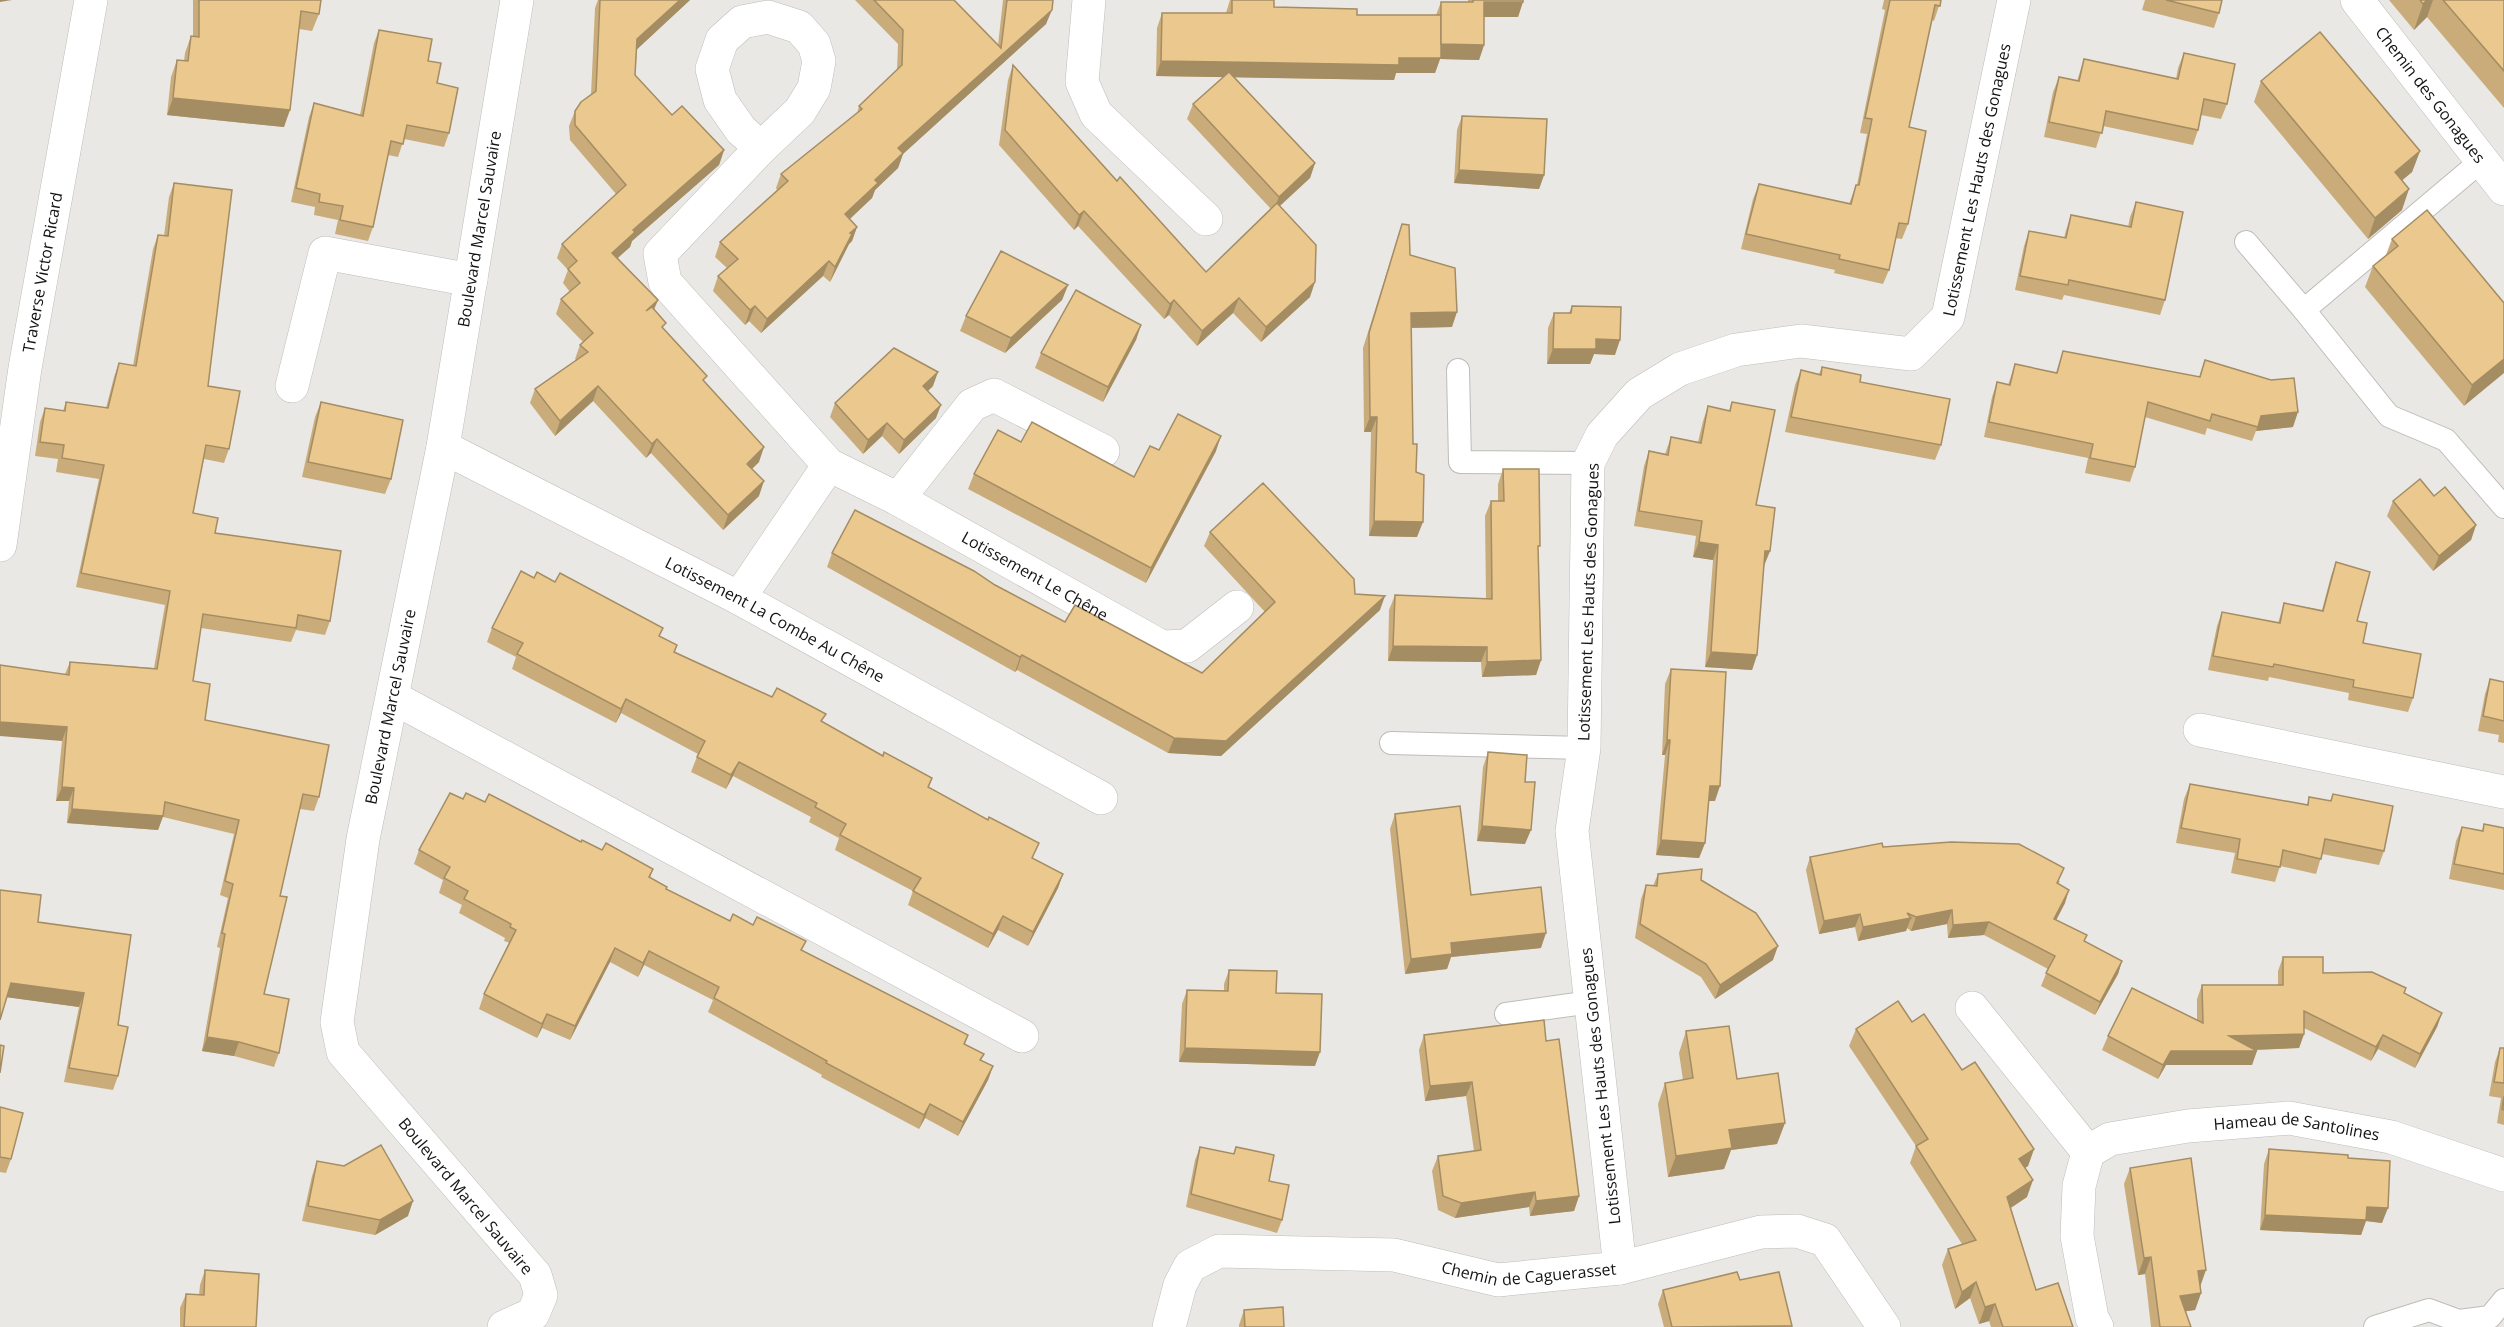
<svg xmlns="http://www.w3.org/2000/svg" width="2504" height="1327" viewBox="0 0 2504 1327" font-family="'Open Sans',sans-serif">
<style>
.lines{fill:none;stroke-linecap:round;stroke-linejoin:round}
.service-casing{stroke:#bebcb9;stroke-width:24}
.minor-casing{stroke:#bebcb9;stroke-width:34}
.service{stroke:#fff;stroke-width:22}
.minor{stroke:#fff;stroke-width:33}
.wall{fill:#caac7a}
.shaded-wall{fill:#a48c63}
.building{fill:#ebc88e;stroke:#a48c63;stroke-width:1.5}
.labels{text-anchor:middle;stroke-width:6;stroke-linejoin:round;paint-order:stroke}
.street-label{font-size:16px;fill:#141312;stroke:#fff}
</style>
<rect width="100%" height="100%" fill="#eae8e5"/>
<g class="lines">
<defs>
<g id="service">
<polyline points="2481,161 2304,310 2389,416 2446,440 2504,507"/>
<polyline points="2246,242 2304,310"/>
<polyline points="1458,370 1460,462 1588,463"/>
<polyline points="1391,743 1584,748"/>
<polyline points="1506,1014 1591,1002"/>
<polyline points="2375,1327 2429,1310 2459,1321 2490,1317 2504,1300"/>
</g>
<g id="minor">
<polyline points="1089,0 1082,82 1096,114 1206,219"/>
<path id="s1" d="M2357 0 2504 189"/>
<polyline points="292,386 325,253 471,280"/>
<path id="s2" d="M443 447 739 598 1101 798"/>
<path id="s3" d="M829 465 898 499 1162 647 1187 646 1237 607"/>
<polyline points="898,499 972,405 994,395 1103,451"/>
<path id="s4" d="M0 545 25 368 91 0"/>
<polyline points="739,598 829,465 665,282 660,254 761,148 800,111 814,88 819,61 814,44 799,27 768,17 742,22 722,40 712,69 720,100 741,130 761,148"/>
<polyline points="394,698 1022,1036"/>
<polyline points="2200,730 2504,792"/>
<polyline points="1972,1008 2088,1152"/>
<path id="s5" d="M1620 1268 1572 831 1584 748 1588 463 1602 435 1639 394 1680 369 1736 350 1801 341 1911 354 1948 317 2014 0"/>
<path id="s6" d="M504 1327 533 1314 541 1295 535 1275 343 1052 337 1022 363 839 443 447 517 0"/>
<path id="s7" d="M1169 1327 1180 1285 1190 1266 1219 1251 1394 1255 1498 1280 1620 1268 1761 1232 1797 1231 1825 1240 1884 1327"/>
<path id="s8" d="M2097 1327 2092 1318 2077 1236 2079 1186 2088 1152 2110 1139 2188 1126 2289 1118 2391 1137 2504 1175"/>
</g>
</defs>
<use href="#service" class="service-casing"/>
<use href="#minor" class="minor-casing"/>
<use href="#service" class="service"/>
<use href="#minor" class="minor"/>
</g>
<g class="wall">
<polygon points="193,0 321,0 319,14 312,31 299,29 284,127 167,115 171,77 177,60 184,61 185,53 191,36 193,36"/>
<polygon points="598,0 690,0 637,49 635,75 672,115 724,150 719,165 632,241 630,247 618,258 658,300 654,309 663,329 705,383 759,462 752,469 759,496 723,530 651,453 646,458 593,401 555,436 530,403 535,389 576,360 575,359 580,345 583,342 556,314 561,299 570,292 563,283 568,270 557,258 562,244 616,194 570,140 569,126 575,111 591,95 595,8"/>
<polygon points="855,0 954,0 998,45 1003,0 1053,0 1046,24 903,154 898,168 875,190 872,198 850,219 857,227 852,241 849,244 830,282 823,276 761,333 749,321 745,325 713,291 718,276 727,268 715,257 720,242 777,190 776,188 781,174 857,114 859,106 897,70 898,44"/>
<polygon points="1230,0 1274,0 1274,7 1357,15 1436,15 1441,2 1468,2 1468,0 1523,0 1518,17 1484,17 1484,45 1479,60 1440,59 1435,73 1396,73 1394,80 1235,77 1315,163 1310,178 1280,206 1310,297 1261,342 1233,313 1197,346 1169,315 1164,319 1078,226 1074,230 999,145 1008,80 1013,65 1117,181 1206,272 1271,209 1187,119 1193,104 1223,77 1156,76 1157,28 1162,13 1226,13"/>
<polygon points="1884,0 1941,0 1934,21 1932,20 1909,127 1908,224 1902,239 1895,238 1889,270 1883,284 1834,273 1835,270 1741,249 1753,199 1759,184 1849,204 1856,185 1857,185 1867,134 1860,133 1885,10 1882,9"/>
<polygon points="2145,0 2222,0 2219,13 2214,28 2142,10"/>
<polygon points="2389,0 2504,0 2504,108 2427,17 2414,30"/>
<polygon points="379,30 428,61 437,83 449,133 444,147 404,139 398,157 388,155 373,227 368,241 335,234 338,220 314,215 315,207 291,202 309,117 314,103 360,115 374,43"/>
<polygon points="2184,53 2227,104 2221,119 2201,115 2198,130 2193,145 2103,126 2096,148 2044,137 2053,92 2059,77 2077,81 2084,59 2176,79 2178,68"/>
<polygon points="2261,81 2420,151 2412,172 2402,180 2402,210 2368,239 2254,102"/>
<polygon points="1462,116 1544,175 1539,189 1454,183 1457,130"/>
<polygon points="174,183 208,386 229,449 224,463 204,459 193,513 215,533 330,621 325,635 296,630 291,642 201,628 193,681 205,720 319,797 314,811 300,809 280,896 264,994 279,1053 274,1067 234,1056 202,1051 220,948 217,947 228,898 220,895 234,834 163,817 158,830 67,823 69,801 56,801 62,741 65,674 70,662 154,668 165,605 76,587 99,479 56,472 58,459 35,456 40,422 45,408 63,411 66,402 106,408 114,377 119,363 133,366 153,249 158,235 164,236 169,197"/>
<polygon points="2136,202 2165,300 2160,315 2064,295 2062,300 2015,290 2024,246 2029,231 2064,238 2066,230 2071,215 2128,227 2130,217"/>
<polygon points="1402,224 1410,255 1452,327 1411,328 1413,444 1416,472 1417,537 1369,536 1371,432 1364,432 1363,348"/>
<polygon points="2392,239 2504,303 2464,406 2365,287 2373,266 2386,255"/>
<polygon points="1068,285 1062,300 1005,353 960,331 966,316"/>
<polygon points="1572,306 1615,355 1594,354 1590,364 1547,364 1548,328 1554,313 1569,313"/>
<polygon points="1141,325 1136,340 1103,402 1035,368 1041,353"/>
<polygon points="2063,351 2199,377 2205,360 2293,427 2256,431 2252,441 2207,428 2205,435 2145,417 2135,467 2130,482 2085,473 2088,458 1984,437 1992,397 1997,382 2008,385 2015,364 2056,373"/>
<polygon points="1822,367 1860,382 1941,445 1935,460 1785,432 1795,385 1801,370 1819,374"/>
<polygon points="933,386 928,391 936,418 899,454 882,436 863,454 830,417 835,403"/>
<polygon points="321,402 391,479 385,494 302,477 315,417"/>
<polygon points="1732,402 1756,505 1770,551 1763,566 1757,655 1752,670 1705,667 1713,560 1693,557 1696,536 1634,526 1644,466 1649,451 1665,454 1671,437 1698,442 1703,421 1708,406 1729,411"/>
<polygon points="1021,442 1134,477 1159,450 1216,451 1146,583 968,489 974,474"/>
<polygon points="1503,469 1541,660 1536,675 1482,677 1481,662 1388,661 1389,610 1395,595 1486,599 1485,516 1491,501 1498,501 1498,484"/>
<polygon points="2434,496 2476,525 2471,540 2433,571 2387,516 2393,501"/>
<polygon points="1210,532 1380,610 1221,756 1168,753 1017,670 1015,672 827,567 832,553 995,585 1065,622 1202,673 1265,612 1204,546"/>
<polygon points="2336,562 2357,621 2363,643 2413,698 2408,712 2348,700 2349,693 2269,677 2268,681 2208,670 2217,626 2222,612 2278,623 2284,603 2322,610 2331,576"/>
<polygon points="534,578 555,582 677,645 675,652 823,722 883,756 932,778 929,787 1033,859 1063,874 1058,888 1028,946 998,930 988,948 908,905 913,891 835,850 839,838 809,822 811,817 733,776 726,789 691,772 698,754 621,713 616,723 512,669 516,657 487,642 492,628"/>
<polygon points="1671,669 1715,801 1709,801 1705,843 1699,858 1656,855 1665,755 1662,755 1665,684"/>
<polygon points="2490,679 2504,682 2504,743 2498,742 2499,735 2478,731 2485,694"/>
<polygon points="1488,752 1525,782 1525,844 1477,841 1483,767"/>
<polygon points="2190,784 2307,805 2309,797 2330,801 2333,794 2384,851 2379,865 2322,854 2316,874 2280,866 2275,882 2231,873 2235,853 2176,843 2184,799"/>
<polygon points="463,799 485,802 581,842 653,869 650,878 667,889 730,921 753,925 806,941 802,950 968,1035 965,1044 984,1054 981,1060 993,1066 988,1080 958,1136 925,1118 919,1129 821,1077 822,1075 708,1012 713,1000 644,965 638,977 610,962 570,1040 542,1028 537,1038 479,1009 484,994 510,943 504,941 505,938 459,913 462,905 439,893 443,880 414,864 419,850"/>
<polygon points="1395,814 1471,895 1541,948 1451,957 1447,969 1405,974 1390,829"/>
<polygon points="2484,824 2504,828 2504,890 2449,879 2456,841 2462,827 2482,831"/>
<polygon points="1883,847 2060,881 2058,884 2065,903 2056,920 2085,941 2122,961 2118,974 2095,1015 2041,986 2048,969 1984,935 1948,938 1947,924 1911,931 1907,928 1906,931 1858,941 1855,927 1819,934 1806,870 1810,857"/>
<polygon points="1658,874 1701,880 1773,960 1715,999 1701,977 1635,938 1641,899 1646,885 1653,886"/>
<polygon points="0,890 38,922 118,1025 118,1076 113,1090 64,1082 79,1007 7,997"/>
<polygon points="2283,957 2323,973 2404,994 2442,1013 2437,1027 2415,1068 2378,1049 2371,1061 2304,1028 2304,1034 2299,1048 2255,1050 2252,1065 2166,1065 2158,1079 2102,1050 2108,1036 2197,1021 2197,999 2202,985 2278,985 2278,971"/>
<polygon points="1229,970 1315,1066 1179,1062 1182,1004 1187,990 1224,991 1224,984"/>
<polygon points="1912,1022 1962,1070 2034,1149 2028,1166 2025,1168 2027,1197 2011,1208 2036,1290 2073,1327 1991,1327 1989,1321 1979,1324 1970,1298 1955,1309 1942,1265 1948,1249 1962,1244 1910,1163 1916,1146 1849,1046 1856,1029"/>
<polygon points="1686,1031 1737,1079 1777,1144 1731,1150 1724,1169 1668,1177 1658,1104 1665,1083 1683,1080 1679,1053"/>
<polygon points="1424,1035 1546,1041 1579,1196 1574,1211 1530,1216 1529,1207 1455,1218 1438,1210 1432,1171 1438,1156 1474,1151 1466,1096 1425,1101 1419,1050"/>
<polygon points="2500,1048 2504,1048 2504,1125 2497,1123 2501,1098 2489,1096 2495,1062"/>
<polygon points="0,1107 11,1159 6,1173 0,1172"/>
<polygon points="1200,1147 1233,1154 1236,1147 1282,1220 1277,1233 1186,1207 1195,1160"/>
<polygon points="2269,1149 2348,1158 2382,1223 2366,1221 2361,1235 2260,1230 2264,1164"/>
<polygon points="317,1161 408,1216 375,1235 302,1221 312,1176"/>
<polygon points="2130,1168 2200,1286 2201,1293 2195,1310 2185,1311 2191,1327 2151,1327 2145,1274 2138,1275 2124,1184"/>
<polygon points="205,1270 256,1327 180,1327 180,1308 186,1294 199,1295 200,1285"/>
<polygon points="1779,1272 1792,1327 1664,1327 1658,1304 1663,1290 1740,1280"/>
<polygon points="1244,1310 1284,1327 1239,1327 1239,1325"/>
</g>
<g class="shaded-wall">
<polygon points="0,0 12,0 0,2"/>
<polygon points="680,0 690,0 632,54 637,39"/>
<polygon points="2427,0 2433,0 2427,17 2414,30 2423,4"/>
<polygon points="1484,2 1523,2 1518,17 1479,17"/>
<polygon points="1052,10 1046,24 903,154 898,168 875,190 872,198 839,229 845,214 875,180 898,148"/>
<polygon points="1441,44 1484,45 1479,60 1440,59 1435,73 1396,73 1394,80 1156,76 1161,61 1399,58"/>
<polygon points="173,98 290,110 284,127 167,115"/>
<polygon points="724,150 719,165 632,241 630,247 607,267 612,253 633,230"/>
<polygon points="2420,151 2412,172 2387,193 2395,172"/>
<polygon points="1315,163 1310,178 1273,212 1279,197"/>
<polygon points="1459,170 1544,175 1539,189 1454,183"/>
<polygon points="2409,189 2402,210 2368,239 2375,218"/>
<polygon points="1084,211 1078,226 1074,230 1079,215"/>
<polygon points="857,227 852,241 849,244 830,282 835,267 850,233"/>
<polygon points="829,261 823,276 761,333 767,319"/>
<polygon points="1315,282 1310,297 1261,342 1266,327"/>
<polygon points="1068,285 1062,300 1005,353 1011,338"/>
<polygon points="1239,298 1233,313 1197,346 1202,331"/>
<polygon points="658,300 652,314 646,311"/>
<polygon points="1174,300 1169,315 1164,319 1170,304"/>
<polygon points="755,306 749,321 745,325 750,310"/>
<polygon points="1457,312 1452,327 1405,328 1411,313"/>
<polygon points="1141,325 1136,340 1103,402 1108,387"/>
<polygon points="1596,339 1620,340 1615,355 1594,354 1590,364 1547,364 1553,349"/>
<polygon points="2504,359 2504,373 2464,406 2472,385"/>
<polygon points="938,372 933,386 918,400 923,386"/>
<polygon points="598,386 593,401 555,436 560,421"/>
<polygon points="941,405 936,418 899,454 904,440"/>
<polygon points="2298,412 2293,427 2256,431 2261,416"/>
<polygon points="1370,417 1377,417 1371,432 1364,432"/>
<polygon points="887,423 882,436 863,454 868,440"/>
<polygon points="1221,436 1216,451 1146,583 1151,568"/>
<polygon points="657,439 651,453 646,458 652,444"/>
<polygon points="764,447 759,462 742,478 747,464"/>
<polygon points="764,481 759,496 723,530 728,515"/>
<polygon points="1374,521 1423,522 1417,537 1369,536"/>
<polygon points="2476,525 2471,540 2433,571 2439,556"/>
<polygon points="1699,542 1718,545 1713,560 1693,557"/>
<polygon points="1765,551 1770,551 1764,566 1759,566"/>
<polygon points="1385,596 1380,610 1221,756 1168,753 1174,738"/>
<polygon points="1393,646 1487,647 1481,662 1388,661"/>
<polygon points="1711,652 1757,655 1752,670 1705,667"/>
<polygon points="1022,655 1017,670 1015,672 1020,657"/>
<polygon points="1541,660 1536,675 1482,677 1487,662"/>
<polygon points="626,699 621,713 616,723 621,709"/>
<polygon points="0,722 67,727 62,741 0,736"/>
<polygon points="1667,740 1670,740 1665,755 1662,755"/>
<polygon points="739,762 733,776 726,789 731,775"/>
<polygon points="1710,786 1720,786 1715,801 1705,801"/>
<polygon points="62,787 74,788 69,801 56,801"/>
<polygon points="72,809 163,816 158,830 67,823"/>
<polygon points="1482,826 1531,830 1525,844 1477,841"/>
<polygon points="1661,840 1705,843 1699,858 1656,855"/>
<polygon points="1063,874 1058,888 1028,946 1033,932"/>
<polygon points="2069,890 2065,903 2050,932 2054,919"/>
<polygon points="1952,910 1947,924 1911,931 1916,917"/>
<polygon points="1860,914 1855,927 1819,934 1824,921"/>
<polygon points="1003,916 998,930 988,948 993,934"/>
<polygon points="1911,918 1906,931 1858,941 1863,927"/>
<polygon points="1989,922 1984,935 1948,938 1953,925"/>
<polygon points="1546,933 1541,948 1451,957 1447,969 1405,974 1411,959 1451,943"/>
<polygon points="1778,946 1773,960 1715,999 1720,985"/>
<polygon points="615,948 610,962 570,1040 575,1026"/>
<polygon points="649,951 644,965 638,977 643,963"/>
<polygon points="2122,961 2118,974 2095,1015 2100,1002"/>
<polygon points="11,983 84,993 79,1007 5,997"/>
<polygon points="2442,1013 2437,1027 2415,1068 2420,1054"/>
<polygon points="547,1014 542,1028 537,1038 542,1024"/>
<polygon points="2304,1034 2299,1048 2224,1051 2229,1036"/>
<polygon points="2383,1035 2378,1049 2371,1061 2376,1047"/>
<polygon points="207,1037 239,1042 234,1056 202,1051"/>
<polygon points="1185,1048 1320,1052 1315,1066 1179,1062"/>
<polygon points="2171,1051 2257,1051 2252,1065 2166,1065 2158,1079 2163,1065"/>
<polygon points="993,1066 988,1080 958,1136 963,1122"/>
<polygon points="1472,1082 1466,1096 1425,1101 1430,1086"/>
<polygon points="930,1104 925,1118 919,1129 924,1115"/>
<polygon points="1785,1123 1777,1144 1731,1150 1724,1169 1668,1177 1676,1156 1729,1130"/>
<polygon points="2034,1149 2028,1166 2013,1176 2019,1159"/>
<polygon points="2033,1180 2027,1197 2001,1214 2007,1197"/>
<polygon points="1535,1192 1529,1207 1455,1218 1461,1203"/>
<polygon points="1579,1196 1574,1211 1530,1216 1536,1201"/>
<polygon points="413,1201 408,1216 375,1235 380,1220"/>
<polygon points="2367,1207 2388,1208 2382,1223 2366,1221 2361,1235 2260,1230 2265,1215"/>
<polygon points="2151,1257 2145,1274 2138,1275 2144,1258"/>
<polygon points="2206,1270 2200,1287 2198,1271"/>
<polygon points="1976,1282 1970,1298 1955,1309 1962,1292"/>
<polygon points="2201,1293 2195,1310 2174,1313 2180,1296"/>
<polygon points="1995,1304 1989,1321 1979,1324 1985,1307"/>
</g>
<g class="building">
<polygon points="199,0 321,0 319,14 301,11 290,110 173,98 177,60 188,61 191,36 199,37"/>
<polygon points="600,0 680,0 637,39 635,75 672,115 682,106 724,150 633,230 635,232 612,253 658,300 646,311 652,307 666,323 662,327 707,376 703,380 764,447 747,464 764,481 728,515 657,439 652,444 598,386 560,421 535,389 588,352 580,345 593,333 561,299 580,283 568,269 577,261 562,244 626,185 575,125 575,111 581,102 596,91"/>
<polygon points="874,0 954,0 1001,48 1007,0 1053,0 1052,10 898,148 903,153 875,180 878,183 845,214 857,227 850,233 852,234 835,267 829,261 767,319 755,306 750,310 718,276 738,259 720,242 788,181 781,174 862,109 859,106 902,65 903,30"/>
<polygon points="1232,0 1274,0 1274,7 1357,9 1357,15 1441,15 1441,58 1399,58 1399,65 1161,61 1162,13 1232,13"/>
<polygon points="1473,0 1523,0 1523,2 1484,2 1484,45 1441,44 1441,2 1473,2"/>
<polygon points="1890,0 1941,0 1940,6 1935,5 1909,127 1926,131 1908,224 1899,223 1889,270 1839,259 1840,255 1746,234 1759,184 1851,204 1856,185 1859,185 1872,119 1865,118"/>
<polygon points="2166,0 2222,0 2219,13"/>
<polygon points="2420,0 2427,0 2423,4"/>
<polygon points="2443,0 2504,0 2504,71"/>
<polygon points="379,30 432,39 428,61 441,63 437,83 458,88 449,133 407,125 403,144 391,141 373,227 340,220 343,206 319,202 320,194 296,188 314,103 363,116"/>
<polygon points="2320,32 2420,151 2395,172 2409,189 2375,218 2261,81"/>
<polygon points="2184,53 2235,64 2227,104 2204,99 2198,130 2106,111 2102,133 2049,122 2059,77 2079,81 2084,59 2178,79"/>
<polygon points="1013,65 1117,181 1120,177 1206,272 1277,203 1316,245 1315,282 1266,327 1239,298 1202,331 1174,300 1170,304 1084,211 1079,215 1005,130"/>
<polygon points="1229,72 1315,163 1279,197 1193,104"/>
<polygon points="1462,116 1547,119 1544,175 1459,170"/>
<polygon points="174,183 232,190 208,386 240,391 229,449 206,445 193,513 218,518 215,533 341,551 330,621 298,615 296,628 203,614 193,681 210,684 205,720 329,745 319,797 303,794 280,896 287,897 264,994 289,999 279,1053 239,1042 207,1037 225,934 222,933 233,884 225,881 239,820 165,802 163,816 72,809 74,788 62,787 67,727 0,722 0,665 69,675 70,662 157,669 170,591 81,573 104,465 62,458 64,445 40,442 45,408 65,411 66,402 108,408 119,363 136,366 158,235 168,236"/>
<polygon points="2136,202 2183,212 2165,300 2069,280 2068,285 2020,276 2029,231 2066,238 2071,215 2131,227"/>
<polygon points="2427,210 2504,303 2504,359 2472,385 2373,266 2398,246 2392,239"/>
<polygon points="1402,224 1409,225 1410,255 1455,268 1457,312 1411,313 1413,444 1417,444 1416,472 1424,475 1423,522 1374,521 1377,417 1370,417 1369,333"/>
<polygon points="1001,251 1068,285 1011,338 966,316"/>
<polygon points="1076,290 1141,325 1108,387 1041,353"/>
<polygon points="1572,306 1621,307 1620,340 1596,339 1596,349 1553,349 1554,313 1571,313"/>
<polygon points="894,348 938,372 923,386 941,405 904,440 887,423 868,440 835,403"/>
<polygon points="2063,351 2200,377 2205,360 2271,380 2294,378 2298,412 2261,416 2258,427 2212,414 2210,421 2148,402 2135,467 2090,458 2093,444 1989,422 1997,382 2010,385 2015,364 2057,373"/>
<polygon points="1822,367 1861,375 1860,382 1950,399 1941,445 1791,417 1801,370 1821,375"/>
<polygon points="321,402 403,420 391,479 308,462"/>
<polygon points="1732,402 1775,410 1756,505 1775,508 1770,551 1765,551 1757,655 1711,652 1718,545 1699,542 1702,521 1639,511 1649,451 1668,455 1671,437 1701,443 1708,406 1730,411"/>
<polygon points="1178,414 1221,436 1151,568 974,474 998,430 1021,442 1032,422 1134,477 1150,446 1159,450"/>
<polygon points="1503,469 1539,469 1540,546 1538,546 1541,660 1487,662 1487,647 1393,646 1395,595 1492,599 1491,501 1504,501"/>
<polygon points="2420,479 2434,496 2445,487 2476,525 2439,556 2393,501"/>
<polygon points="1263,483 1354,579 1355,594 1385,596 1226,741 1174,738 1022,655 1020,657 832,553 855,510 974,571 995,585 1065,622 1075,605 1202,673 1275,602 1210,532"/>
<polygon points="2336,562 2370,572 2357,621 2367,623 2363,643 2421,654 2413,698 2353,687 2354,680 2274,664 2273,667 2213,656 2222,612 2280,623 2284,603 2323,611"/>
<polygon points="521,571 534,578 537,572 555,582 560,573 663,628 659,636 677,645 674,652 772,697 777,688 826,714 821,721 883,756 884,752 932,778 928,787 988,820 989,817 1039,843 1032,858 1063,874 1033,932 1003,916 993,934 913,891 921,878 840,835 846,824 815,807 817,803 739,762 731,775 697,757 705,741 626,699 621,709 517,654 523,643 492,628"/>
<polygon points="1671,669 1726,672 1720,786 1710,786 1705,843 1661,840 1670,740 1667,740"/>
<polygon points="2490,679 2504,682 2504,721 2483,716"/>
<polygon points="1488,752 1527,755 1525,782 1535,782 1531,830 1482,826"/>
<polygon points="2190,784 2308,805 2309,797 2331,801 2333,794 2393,806 2384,851 2325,839 2321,859 2283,850 2280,867 2237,859 2240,839 2181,828"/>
<polygon points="450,793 463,799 466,793 485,802 489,794 581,842 582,840 602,850 606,843 653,869 649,877 667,887 666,889 730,921 733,914 753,925 757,917 806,941 801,950 968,1035 964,1044 984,1054 980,1060 993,1066 963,1122 930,1104 924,1115 826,1063 827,1061 714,998 719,987 649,951 643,963 615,948 575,1026 547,1014 542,1024 484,994 516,930 510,927 511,924 464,899 468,891 444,878 450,867 419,850"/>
<polygon points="1460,806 1471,895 1541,887 1546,933 1451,943 1452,954 1411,959 1395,814"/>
<polygon points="2484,824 2504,828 2504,874 2454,864 2462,827 2483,831"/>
<polygon points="1951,842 2019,844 2064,868 2057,883 2069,890 2054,919 2087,935 2084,941 2122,961 2100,1002 2046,973 2055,956 1989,922 1953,925 1952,910 1916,917 1907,913 1911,918 1863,927 1860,914 1824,921 1810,857 1882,843 1883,847"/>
<polygon points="1702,869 1701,880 1756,913 1778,946 1720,985 1706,964 1640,924 1646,885 1657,886 1658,874"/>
<polygon points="0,890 41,895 38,922 131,935 118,1025 128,1027 118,1076 69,1068 84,993 11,983 0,1020"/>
<polygon points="2283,957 2323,957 2323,973 2372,972 2406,988 2404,993 2442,1013 2420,1054 2383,1035 2376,1047 2304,1011 2304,1034 2229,1036 2257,1051 2171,1051 2163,1065 2108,1036 2132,988 2203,1023 2202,985 2283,985"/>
<polygon points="1229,970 1277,971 1276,993 1322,994 1320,1052 1185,1048 1187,990 1228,991"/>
<polygon points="1898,1001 1912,1022 1924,1014 1962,1070 1975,1062 2034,1149 2019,1159 2033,1180 2007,1197 2036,1290 2058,1283 2073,1327 2003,1327 1995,1304 1985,1307 1976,1282 1962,1292 1948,1249 1976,1240 1916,1146 1928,1139 1856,1029"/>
<polygon points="1544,1020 1546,1041 1559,1039 1579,1196 1536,1201 1535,1192 1461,1203 1443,1196 1438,1156 1481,1150 1472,1082 1430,1086 1424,1035"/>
<polygon points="1729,1026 1737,1079 1778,1073 1785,1123 1729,1130 1732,1148 1676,1156 1665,1083 1693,1078 1686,1031"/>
<polygon points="0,1045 4,1046 0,1073"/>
<polygon points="2500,1048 2504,1048 2504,1083 2494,1082"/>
<polygon points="2504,1096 2504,1110 2502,1109"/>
<polygon points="0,1107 23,1113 11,1159 0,1157"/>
<polygon points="381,1145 413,1201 380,1220 308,1206 317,1161 344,1166"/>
<polygon points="1200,1147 1234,1154 1236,1147 1274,1155 1269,1181 1289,1185 1282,1220 1191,1194"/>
<polygon points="2269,1149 2348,1155 2348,1158 2390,1161 2388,1208 2367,1207 2366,1220 2265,1215"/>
<polygon points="2191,1158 2206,1270 2198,1271 2201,1293 2180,1296 2191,1327 2160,1327 2151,1257 2144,1258 2130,1168"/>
<polygon points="205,1270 259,1274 256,1327 184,1327 186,1294 204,1295"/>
<polygon points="1737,1272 1740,1280 1779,1272 1792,1326 1672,1327 1663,1290"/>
<polygon points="1283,1307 1284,1327 1245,1327 1244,1310"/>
</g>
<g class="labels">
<g class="street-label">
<text dy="6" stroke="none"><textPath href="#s1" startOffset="120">Chemin des Gonagues</textPath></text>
<text dy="6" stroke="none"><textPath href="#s5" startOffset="1371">Lotissement Les Hauts des Gonagues</textPath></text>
<text dy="6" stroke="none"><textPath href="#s6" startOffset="1204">Boulevard Marcel Sauvaire</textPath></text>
<text dy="6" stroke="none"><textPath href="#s4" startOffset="276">Traverse Victor Ricard</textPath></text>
<text dy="6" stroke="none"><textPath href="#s3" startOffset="234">Lotissement Le Chêne</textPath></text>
<text transform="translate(1588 602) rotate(-88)" y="6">Lotissement Les Hauts des Gonagues</text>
<text dy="6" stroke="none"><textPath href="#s2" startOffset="374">Lotissement La Combe Au Chêne</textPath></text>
<text dy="6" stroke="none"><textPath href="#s6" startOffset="718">Boulevard Marcel Sauvaire</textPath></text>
<text transform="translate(1600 1086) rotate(-96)" y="6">Lotissement Les Hauts des Gonagues</text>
<text dy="6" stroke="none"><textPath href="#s8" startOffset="393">Hameau de Santolines</textPath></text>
<text transform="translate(466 1196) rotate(50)" y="6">Boulevard Marcel Sauvaire</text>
<text dy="6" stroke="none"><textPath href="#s7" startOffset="410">Chemin de Caguerasset</textPath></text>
</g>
</g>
</svg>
